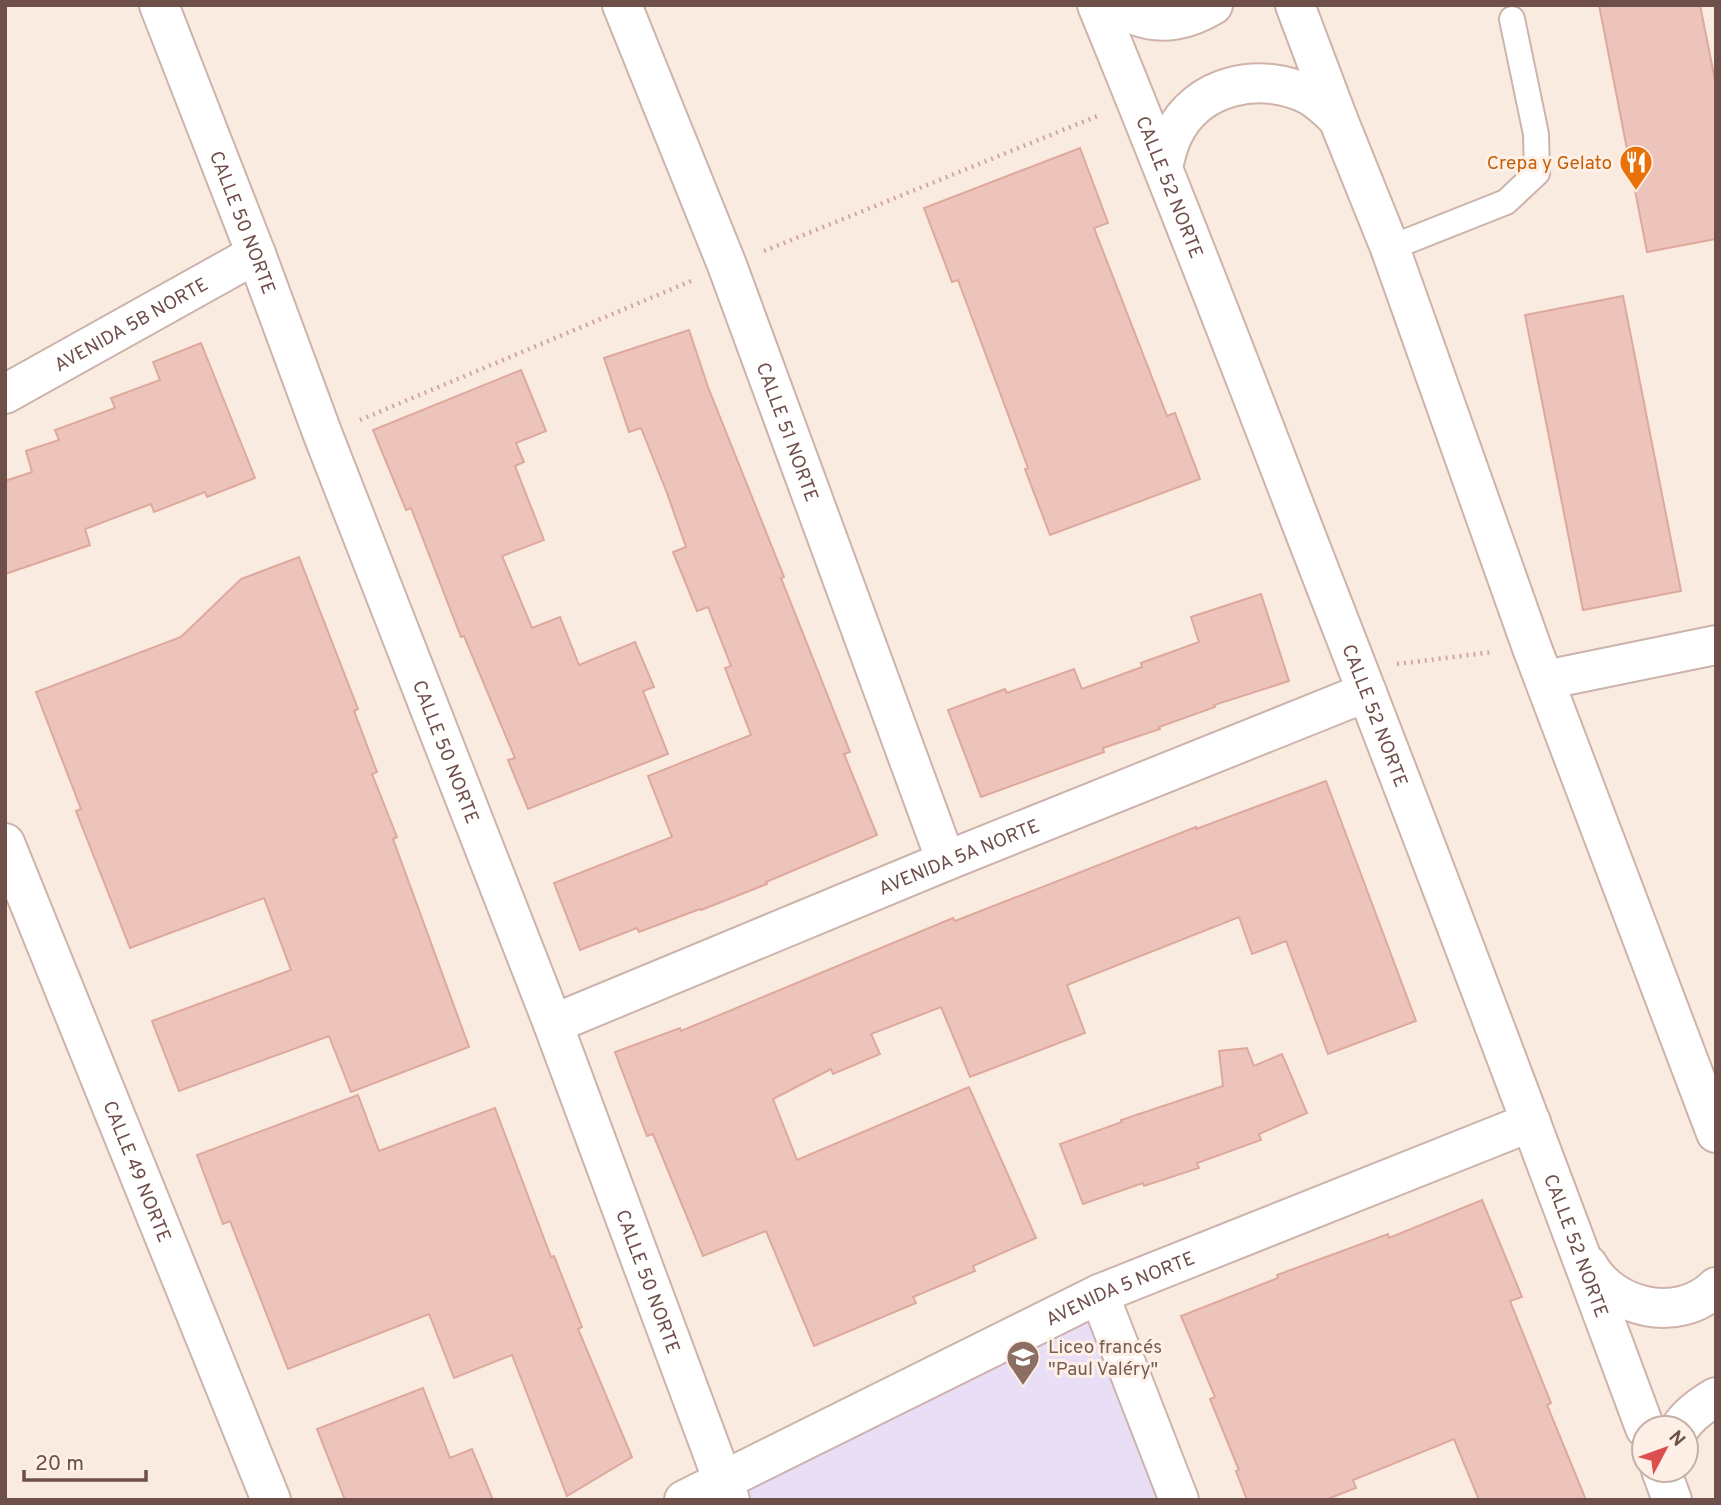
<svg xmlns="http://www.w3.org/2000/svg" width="1721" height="1505" viewBox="0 0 1721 1505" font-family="Overpass,sans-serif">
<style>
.education{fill:#e8def6}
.building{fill:#edc4bb;stroke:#dfa89c;stroke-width:2}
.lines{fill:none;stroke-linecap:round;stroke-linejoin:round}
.service-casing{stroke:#ccb3ac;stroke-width:28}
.minor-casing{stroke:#ccb3ac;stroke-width:42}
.secondary-casing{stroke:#cfb2a9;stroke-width:42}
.path{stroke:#d2a79f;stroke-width:4.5;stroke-dasharray:2 5;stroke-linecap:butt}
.service{stroke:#fff;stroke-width:24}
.minor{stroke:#fff;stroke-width:38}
.secondary{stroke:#fff;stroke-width:38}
.labels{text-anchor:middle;stroke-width:6;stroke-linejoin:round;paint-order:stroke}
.food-label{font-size:19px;fill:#c56008;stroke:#fef0e7;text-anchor:end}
.street-label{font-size:19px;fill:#6f4f4a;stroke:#fef0e7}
.education-label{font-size:19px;fill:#785e54;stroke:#fef0e7;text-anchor:start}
</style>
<rect width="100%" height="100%" fill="#faebe1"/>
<polygon class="education" points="1099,1294 1179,1500 730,1500 723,1480"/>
<g class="building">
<polygon points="1599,5 1700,5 1716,85 1716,239 1647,252"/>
<polygon points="1080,148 1108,223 1094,228 1167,416 1175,413 1200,479 1050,535 1025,469 1028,468 958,280 952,282 924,208"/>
<polygon points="1623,296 1681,591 1583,610 1525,315"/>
<polygon points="689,330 708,387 784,577 781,578 850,752 844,754 877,835 766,882 767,884 701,910 700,909 639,932 637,928 580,950 554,883 672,837 648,776 751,735 725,668 731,666 708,607 697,611 673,552 686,547 667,493 641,428 629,432 604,358"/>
<polygon points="201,343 255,478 207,497 205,492 154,512 151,504 85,529 90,545 5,574 5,481 32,472 26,451 59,440 55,430 115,408 111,398 160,380 153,362"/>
<polygon points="521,370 546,431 516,443 524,462 515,466 544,540 502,556 532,628 560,617 579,665 635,642 654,687 643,691 668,754 528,809 508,760 515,758 464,636 461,637 411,508 406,510 373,430"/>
<polygon points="299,557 358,709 354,711 377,772 372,774 397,837 393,839 469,1047 351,1092 329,1036 179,1091 152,1021 291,970 264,898 130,948 76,811 81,809 36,692 181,637 241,579"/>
<polygon points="1261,594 1289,681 1214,705 1215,707 1159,727 1160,729 1103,748 1104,752 981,797 948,710 1005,689 1007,693 1074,669 1082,689 1142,667 1141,663 1199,642 1191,617"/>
<polygon points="1326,781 1416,1021 1328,1054 1286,941 1252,954 1239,917 1067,985 1085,1033 970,1077 941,1007 871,1034 880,1054 833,1074 831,1069 773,1099 797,1160 969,1087 1036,1238 973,1266 975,1271 913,1297 916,1303 814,1346 766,1231 703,1256 653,1134 647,1136 615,1052 680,1028 681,1031 953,918 955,921 1196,827 1196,829"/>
<polygon points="1247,1048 1254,1066 1282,1054 1307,1113 1259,1134 1261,1140 1197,1163 1199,1168 1144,1186 1143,1183 1083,1204 1060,1144 1122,1122 1121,1120 1223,1086 1219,1051"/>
<polygon points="358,1095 379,1151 495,1108 551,1257 554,1256 582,1327 578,1329 632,1457 567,1496 512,1355 454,1378 429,1314 288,1369 230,1221 223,1224 197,1155"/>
<polygon points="1482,1200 1522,1297 1510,1301 1551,1403 1547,1405 1586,1500 1479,1500 1454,1439 1353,1480 1356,1488 1325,1500 1247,1500 1236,1471 1239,1470 1210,1399 1215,1397 1181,1316 1278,1278 1277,1275 1388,1234 1389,1238"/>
<polygon points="423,1388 450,1458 472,1449 493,1500 345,1500 317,1429"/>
</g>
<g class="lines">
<defs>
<polyline id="service" points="1390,248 1506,202 1537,173 1536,134 1512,19"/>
<g id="minor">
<path id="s1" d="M159 5 256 254 323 435 553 1024 730 1500"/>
<path id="s2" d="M622 5 727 265 946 861"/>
<path id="s3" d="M5 394 256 254"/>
<polyline points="1545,680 1716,645"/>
<path id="s4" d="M5 843 271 1500"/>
<path id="s5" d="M553 1024 946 861 1367 692"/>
<polyline points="1099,1294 1179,1500"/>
<path id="s6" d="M684 1500 1099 1294 1531 1122"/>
</g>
<g id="secondary">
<path id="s7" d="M1097 5C1169 180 1237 356 1305 533 1421 830 1534 1129 1645 1428"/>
<path d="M1117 5C1123 9 1130 14 1137 16 1163 26 1190 19 1213 5"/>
<polyline points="1295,5 1338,119 1390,248 1532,648 1716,1133"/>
<path d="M1163 166C1166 156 1168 145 1173 135 1197 84 1261 71 1309 95 1320 101 1329 110 1338 119"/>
<path d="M1588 1265C1612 1309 1679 1324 1716 1287"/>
<path d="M1680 1428C1689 1414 1702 1405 1716 1397"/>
<polyline points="1661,1470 1672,1500"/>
</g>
</defs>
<use href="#service" class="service-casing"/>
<use href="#minor" class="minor-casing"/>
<use href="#secondary" class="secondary-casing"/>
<g class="path">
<polyline points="764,251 1100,115"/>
<polyline points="360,420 691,281"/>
<polyline points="1397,664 1493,652"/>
</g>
<use href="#service" class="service"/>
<use href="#minor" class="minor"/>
<use href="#secondary" class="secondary"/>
</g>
<defs>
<symbol id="restaurant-pin" viewBox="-11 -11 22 30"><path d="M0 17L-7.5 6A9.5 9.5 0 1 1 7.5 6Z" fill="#e8710a" stroke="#fef0e7"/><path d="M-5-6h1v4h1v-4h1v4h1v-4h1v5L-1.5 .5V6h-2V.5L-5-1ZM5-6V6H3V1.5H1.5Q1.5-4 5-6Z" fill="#fff"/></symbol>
<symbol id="school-pin" viewBox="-11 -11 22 30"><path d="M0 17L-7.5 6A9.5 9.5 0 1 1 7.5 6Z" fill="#8d6e63" stroke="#fef0e7"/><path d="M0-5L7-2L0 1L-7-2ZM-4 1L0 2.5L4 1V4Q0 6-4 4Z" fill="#fff"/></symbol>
</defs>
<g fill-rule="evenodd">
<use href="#restaurant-pin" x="1617" y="143" width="38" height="52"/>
<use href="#school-pin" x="1004" y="1338" width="38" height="52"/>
</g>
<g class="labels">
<g class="food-label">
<text x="1612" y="169">Crepa y Gelato</text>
</g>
<g class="street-label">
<text dy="7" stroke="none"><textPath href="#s7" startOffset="196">CALLE 52 NORTE</textPath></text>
<text dy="7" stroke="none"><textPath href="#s1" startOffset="233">CALLE 50 NORTE</textPath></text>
<text dy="7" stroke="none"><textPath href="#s3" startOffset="144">AVENIDA 5B NORTE</textPath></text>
<text dy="7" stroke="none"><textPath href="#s2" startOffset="458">CALLE 51 NORTE</textPath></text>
<text dy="7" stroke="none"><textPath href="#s7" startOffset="763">CALLE 52 NORTE</textPath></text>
<text dy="7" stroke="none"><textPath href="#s1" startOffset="800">CALLE 50 NORTE</textPath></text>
<text dy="7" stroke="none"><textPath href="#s5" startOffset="439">AVENIDA 5A NORTE</textPath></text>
<text dy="7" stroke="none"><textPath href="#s4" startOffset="354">CALLE 49 NORTE</textPath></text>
<text dy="7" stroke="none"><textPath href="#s7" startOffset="1330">CALLE 52 NORTE</textPath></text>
<text dy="7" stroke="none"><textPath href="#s1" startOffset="1367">CALLE 50 NORTE</textPath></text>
<text dy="7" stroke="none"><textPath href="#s6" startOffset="485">AVENIDA 5 NORTE</textPath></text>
</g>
<g class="education-label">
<text x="1048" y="1353">Liceo francés<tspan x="1048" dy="22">"Paul Valéry"</tspan></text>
</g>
</g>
<rect width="1721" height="1505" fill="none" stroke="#6f4f4a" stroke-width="14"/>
<g transform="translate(1665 1449) rotate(49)"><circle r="33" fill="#fef0e7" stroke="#c5b0a8" stroke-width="2"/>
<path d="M0-5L12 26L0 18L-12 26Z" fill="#dc4f4e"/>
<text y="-10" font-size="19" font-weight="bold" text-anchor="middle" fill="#6f4f4a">N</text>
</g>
<path d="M24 1470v10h122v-10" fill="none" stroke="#6f4f4a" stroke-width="3.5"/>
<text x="35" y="1470" font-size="21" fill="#6f4f4a" stroke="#fef0e7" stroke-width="5" paint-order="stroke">20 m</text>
</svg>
